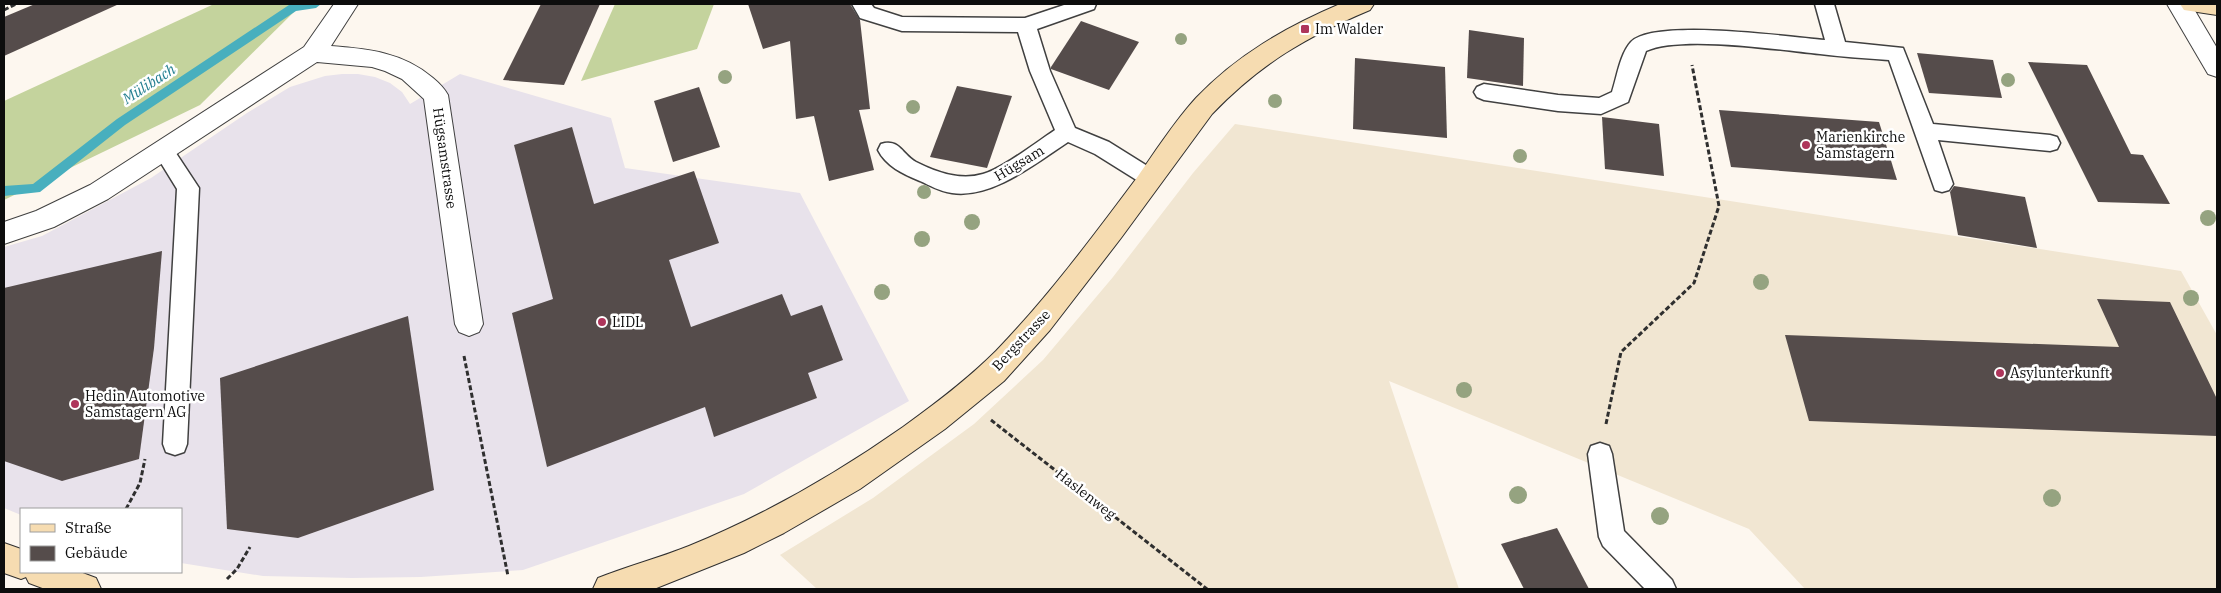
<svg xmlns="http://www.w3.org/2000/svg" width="2221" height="593" viewBox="0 0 2221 593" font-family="'IBM Plex Serif',serif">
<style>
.industrial{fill:#e8e2eb}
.farmland{fill:#f1e6d2}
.forest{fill:#c4d39d}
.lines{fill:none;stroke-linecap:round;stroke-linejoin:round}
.stream{fill:#48afbe;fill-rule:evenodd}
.building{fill:#554c4b}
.service-casing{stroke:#404040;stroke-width:3}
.minor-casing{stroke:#404040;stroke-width:2}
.tertiary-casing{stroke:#404040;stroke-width:2}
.secondary-casing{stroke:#2f2f2f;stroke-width:2}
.path{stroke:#2f2f2f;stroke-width:3;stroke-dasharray:5 2.5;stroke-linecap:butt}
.service{fill:#fff;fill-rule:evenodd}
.minor{fill:#fff;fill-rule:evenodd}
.tertiary{fill:#fff;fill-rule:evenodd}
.secondary{fill:#f6dcb1;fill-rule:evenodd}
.tree{fill:#95a380}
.poi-dot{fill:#ae355b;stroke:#fff;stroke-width:2}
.labels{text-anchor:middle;stroke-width:5;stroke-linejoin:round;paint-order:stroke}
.poi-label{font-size:14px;fill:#0d0d0d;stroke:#fff;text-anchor:start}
.street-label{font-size:14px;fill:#0d0d0d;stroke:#fff}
.water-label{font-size:15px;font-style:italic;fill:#247f91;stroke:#fff}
</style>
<rect width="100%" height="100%" fill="#fdf7ef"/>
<polygon class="industrial" points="342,74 358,74 375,77 390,83 402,92 410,104 460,74 611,118 625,168 800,193 909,401 744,494 523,570 421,577 352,578 263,576 181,563 181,509 21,509 21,515 4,508 4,247 42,236 151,178 247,113 290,87 325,76"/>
<polygon class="farmland" points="1235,124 2181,271 2217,335 2217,589 1805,589 1749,529 1389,381 1459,589 817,589 780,555 873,498 974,424 1043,360 1113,277 1193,173"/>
<g class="forest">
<polygon points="214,4 302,4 200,105 4,200 4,101"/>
<polygon points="615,4 714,4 697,49 581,81"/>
</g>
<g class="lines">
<polygon class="stream" points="295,4 321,4 316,8 296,11 125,125 40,192 4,196 4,186 33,184 117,119 289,5"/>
</g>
<g class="building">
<polygon points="35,4 119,4 4,56 4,17"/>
<polygon points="541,4 600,4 564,85 503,80"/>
<polygon points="748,4 850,4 860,20 870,109 859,110 874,170 829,181 814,116 796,119 790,41 763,49"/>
<polygon points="1081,21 1139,42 1109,90 1051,69 1051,67"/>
<polygon points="1469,30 1524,38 1523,86 1467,78"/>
<polygon points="1917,53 1993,60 2002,98 1929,93"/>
<polygon points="1355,58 1445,67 1447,138 1353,129"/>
<polygon points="2028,62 2087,65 2131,154 2143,155 2170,204 2098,202"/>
<polygon points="957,86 1012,96 987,168 930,157"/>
<polygon points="699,87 720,147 673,162 654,101"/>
<polygon points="1719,110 1879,122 1897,180 1731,167"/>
<polygon points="1602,117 1659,124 1664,176 1605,169"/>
<polygon points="572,127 594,204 694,171 719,243 669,260 691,327 782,294 791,316 822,305 843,360 808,373 817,398 714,437 705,407 547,467 512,313 553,299 514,145"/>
<polygon points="1954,186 2025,197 2037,248 1958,235 1950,192"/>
<polygon points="162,251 154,348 139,459 62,481 4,461 4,288"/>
<polygon points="2097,299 2170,302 2217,399 2217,436 1809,421 1785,335 2119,347"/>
<polygon points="408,316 434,490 298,538 227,529 220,378"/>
<polygon points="1557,528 1589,589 1524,589 1501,544"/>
</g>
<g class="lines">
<defs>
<g id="service">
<path d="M852 4H871L874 8 902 17 1025 18 1067 4H1096L1094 9 1037 29 1050 71 1075 128 1109 142 1157 172 1161 178 1157 184 1150 186 1143 184 1095 154 1068 142C1036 163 992 199 952 193 941 192 929 185 920 181 903 174 886 166 878 150L881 144C899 138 902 154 916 162 936 172 960 181 983 174 1003 168 1037 142 1055 130L1030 71 1018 32 902 31 860 18Z"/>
<path d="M1815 4H1834L1845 42 1903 48 1933 124 2050 135 2057 137 2060 143 2057 149 2050 151 1938 140 1953 184 1949 190 1942 192 1935 190 1889 60C1866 58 1843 57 1820 54 1779 50 1681 35 1646 51L1628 102 1601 114 1558 111 1484 100 1477 97 1474 92 1477 87 1484 84 1558 95 1599 98 1612 92C1617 77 1620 54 1631 42 1654 18 1790 37 1825 40Z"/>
<polygon points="163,142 170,144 199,188 187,444 184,452 175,455 166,452 163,444 177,189 153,150 156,144"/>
<polygon points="1600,443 1609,446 1612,454 1624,531 1672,580 1676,589 1645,589 1603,546 1599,537 1588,454 1591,446"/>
</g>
<path id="minor" d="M334 4H358L331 46C368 49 403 52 433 78 439 83 444 88 448 95L483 324 479 332 469 336 459 332 455 324 424 99 402 79 385 71 372 67 317 62 108 199 54 227 4 244V222L36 211 90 185 304 47Z"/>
<polygon id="tertiary" points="2167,4 2191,4 2217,48 2217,77 2208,74"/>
<g id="secondary">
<path d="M1340 4H1374L1370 10C1306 37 1261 63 1212 114L1121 238 1050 330 1004 381 945 429 860 489 784 533 744 553 654 589H593L598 578C628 566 659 558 689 546 765 515 836 474 903 427 935 404 968 379 996 351 1047 298 1092 238 1136 179 1155 152 1174 122 1196 98 1237 55 1286 27 1340 4Z"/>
<polygon points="2180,4 2217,4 2217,15 2184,10"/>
<polygon points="4,543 21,549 21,572 80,572 96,578 101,589 45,589 29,583 26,577 21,579 4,573"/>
</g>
</defs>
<use href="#service" class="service-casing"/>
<use href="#minor" class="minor-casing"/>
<use href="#tertiary" class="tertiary-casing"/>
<use href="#secondary" class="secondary-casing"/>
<g class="path">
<polyline points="4,10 16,4"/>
<polyline points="464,356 508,576"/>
<polyline points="991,420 1207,589"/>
<polyline points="1606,424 1621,352 1694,283 1719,206 1692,65"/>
<polyline points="126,509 140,483 145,459"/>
<polyline points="227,579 237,569 250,547"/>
</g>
<use href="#service" class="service"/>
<use href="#minor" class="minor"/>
<use href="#tertiary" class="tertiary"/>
<use href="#secondary" class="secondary"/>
</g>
<g class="tree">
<circle cx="1181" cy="39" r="6"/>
<circle cx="725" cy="77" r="7"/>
<circle cx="2008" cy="80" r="7"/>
<circle cx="1275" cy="101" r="7"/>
<circle cx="913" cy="107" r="7"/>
<circle cx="1520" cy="156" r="7"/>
<circle cx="924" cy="192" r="7"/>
<circle cx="2208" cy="218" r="8"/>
<circle cx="972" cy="222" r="8"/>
<circle cx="922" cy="239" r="8"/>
<circle cx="1761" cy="282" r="8"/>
<circle cx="882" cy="292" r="8"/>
<circle cx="2191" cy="298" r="8"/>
<circle cx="1464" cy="390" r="8"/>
<circle cx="1518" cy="495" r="9"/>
<circle cx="2052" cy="498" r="9"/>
<circle cx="1660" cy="516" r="9"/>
</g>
<g class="poi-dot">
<rect x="1300" y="24" width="10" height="10" rx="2.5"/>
<circle cx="1806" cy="145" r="5"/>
<circle cx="602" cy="322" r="5"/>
<circle cx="2000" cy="373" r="5"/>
<circle cx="75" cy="404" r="5"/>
</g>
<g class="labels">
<g class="poi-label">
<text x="1315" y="34">Im Walder</text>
<text x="1816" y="142">Marienkirche<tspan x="1816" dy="16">Samstagern</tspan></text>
<text x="612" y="327">LIDL</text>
<text x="2010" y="378">Asylunterkunft</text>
<text x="85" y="401">Hedin Automotive<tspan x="85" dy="16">Samstagern AG</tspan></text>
</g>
<g class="street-label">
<text transform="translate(445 158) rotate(82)" y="5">Hügsamstrasse</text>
<text transform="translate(1019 163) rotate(-31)" y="5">Hügsam</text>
<text transform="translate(1021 340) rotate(-47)" y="5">Bergstrasse</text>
<text transform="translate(1086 494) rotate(38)" y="5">Haslenweg</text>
</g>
<g class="water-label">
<text transform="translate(149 84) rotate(-33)" y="5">Mülibach</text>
</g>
</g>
<rect width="2221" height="593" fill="none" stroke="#0d0d0d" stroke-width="10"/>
<rect x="20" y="508" width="162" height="65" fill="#ffffff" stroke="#9e9e9e"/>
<rect x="30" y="524" width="25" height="8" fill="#f6dcb1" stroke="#9e9e9e"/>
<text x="65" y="533" font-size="15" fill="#0d0d0d">Straße</text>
<rect x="30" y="546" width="25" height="15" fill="#554c4b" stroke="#9e9e9e"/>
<text x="65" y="558" font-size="15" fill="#0d0d0d">Gebäude</text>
</svg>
